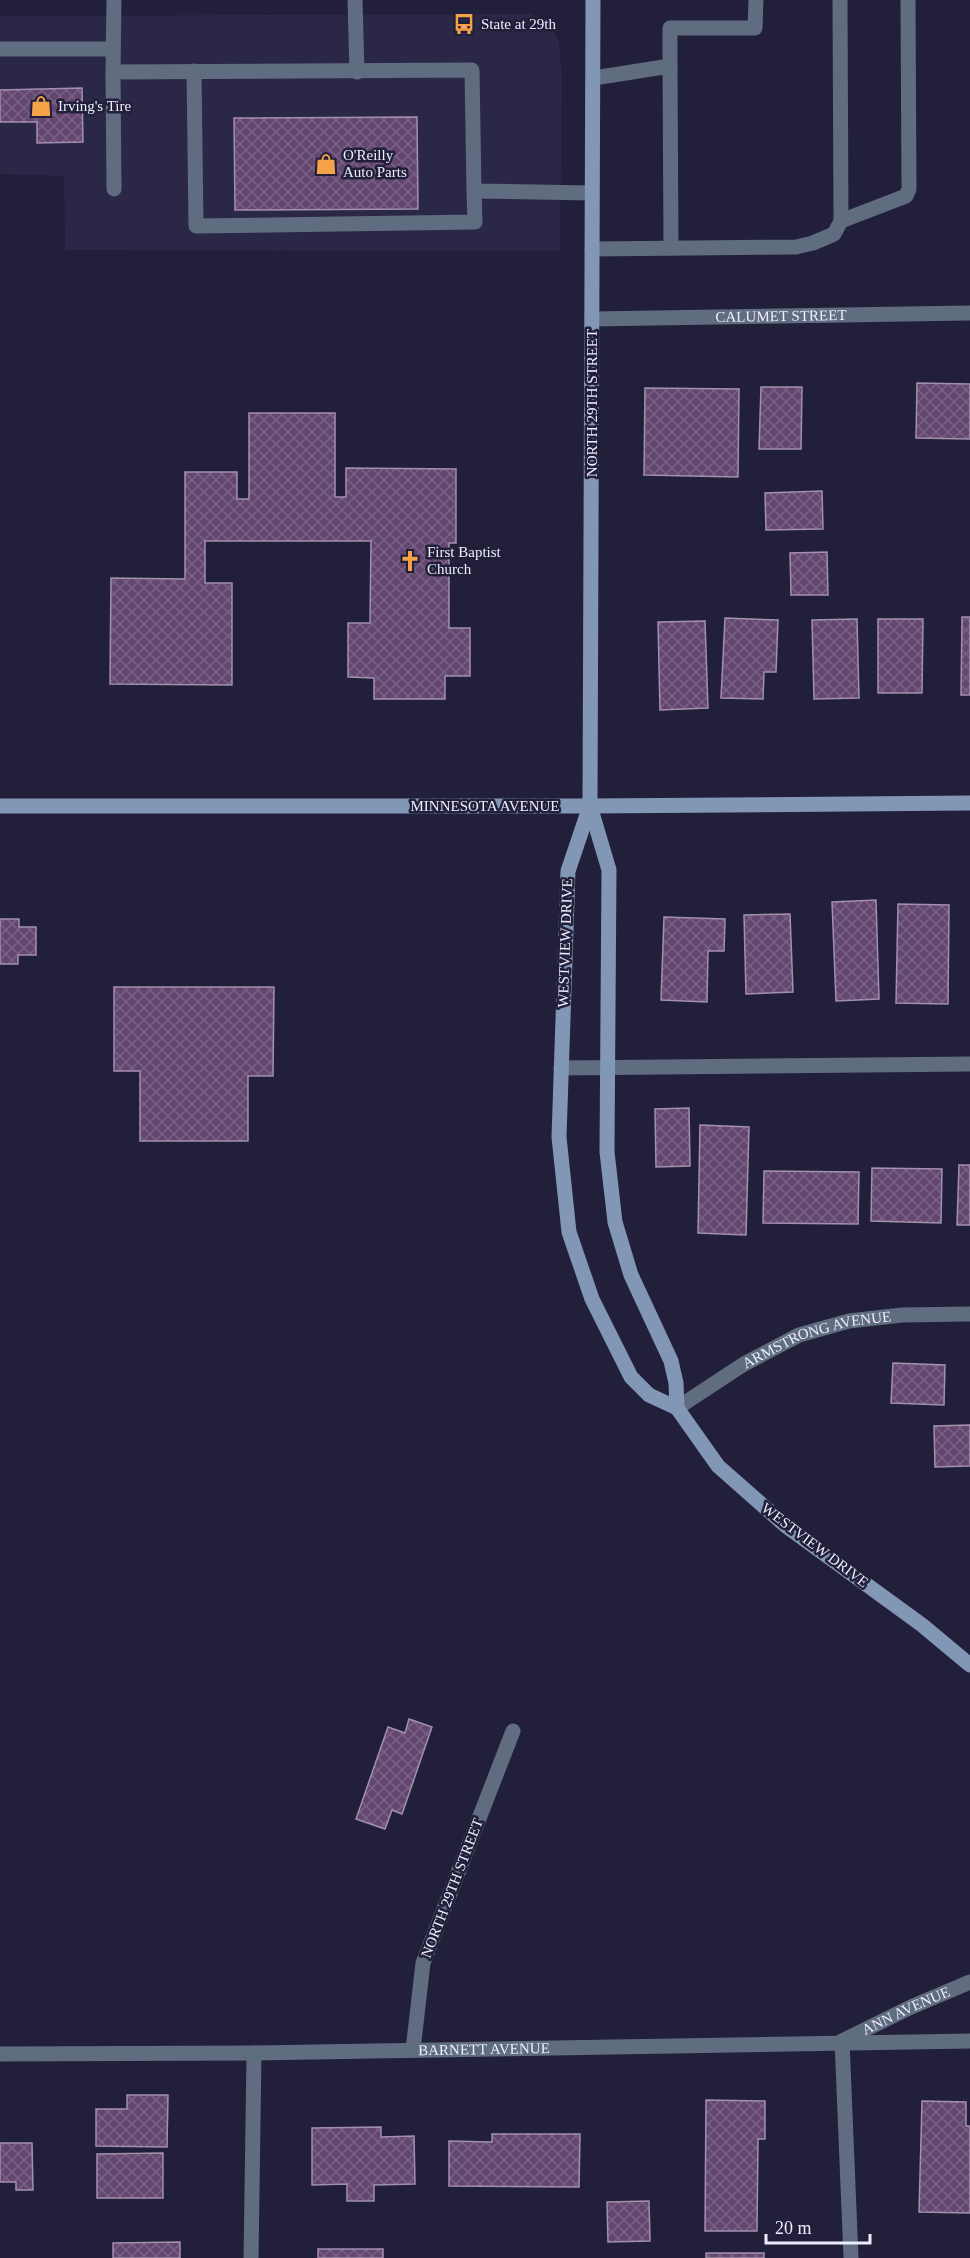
<svg xmlns="http://www.w3.org/2000/svg" width="970" height="2258" viewBox="0 0 970 2258" font-family="'Times New Roman',serif">
<style>
.built{fill:#2a2747}
.building{fill:url(#building-cross-hatch);stroke:#a390ad;stroke-width:1.5}
.lines{fill:none;stroke-linecap:round;stroke-linejoin:round}
.service{stroke:#606c7f;stroke-width:15}
.minor{stroke:#606c7f;stroke-width:15}
.secondary{stroke:#8296b5;stroke-width:15}
.labels{text-anchor:middle;stroke-width:5;stroke-linejoin:round;paint-order:stroke}
.poi-label{font-size:15px;fill:#ededfe;stroke:#211f39;text-anchor:start}
.street-label{font-size:15px;fill:#ededfe;stroke:#211f39}
</style>
<defs>
<pattern id="building-cross-hatch" width="8" height="8" patternUnits="userSpaceOnUse" patternTransform="scale(1.5)"><rect width="8" height="8" fill="#634771"/><path d="M0 0l8 8M0 8l8-8" fill="none" stroke="#7a6286"/></pattern>
</defs>
<rect width="100%" height="100%" fill="#211f39"/>
<polygon class="built" points="530,14 551,21 559,44 562,78 560,251 65,250 64,176 0,174 0,16"/>
<g class="building">
<polygon points="82,88 83,142 37,143 37,122 0,122 0,90"/>
<polygon points="417,117 418,209 235,210 234,118"/>
<polygon points="917,383 970,384 970,439 916,438"/>
<polygon points="761,387 802,387 801,449 759,449"/>
<polygon points="645,388 739,389 738,477 644,475"/>
<polygon points="249,413 335,413 335,497 346,497 346,468 456,469 456,543 449,543 449,628 470,628 470,676 445,676 445,699 374,699 374,678 348,677 348,623 370,623 371,541 205,541 205,583 232,583 232,685 110,684 111,578 185,579 185,472 237,472 237,499 249,499"/>
<polygon points="822,491 823,529 766,530 765,493"/>
<polygon points="827,552 828,595 791,595 790,553"/>
<polygon points="962,617 970,617 970,695 961,695"/>
<polygon points="725,618 778,620 776,672 764,672 763,699 721,698"/>
<polygon points="857,619 859,698 814,699 812,620"/>
<polygon points="878,619 923,619 922,693 878,693"/>
<polygon points="705,621 708,708 660,710 658,622"/>
<polygon points="876,900 879,999 836,1001 832,902"/>
<polygon points="898,904 949,905 948,1004 896,1003"/>
<polygon points="790,914 793,992 746,994 744,915"/>
<polygon points="664,917 725,919 724,951 708,951 707,1002 661,1000"/>
<polygon points="0,919 19,919 19,927 36,927 36,955 18,955 18,964 0,964"/>
<polygon points="114,987 274,987 273,1076 248,1076 248,1141 140,1141 140,1071 114,1071"/>
<polygon points="689,1108 690,1166 656,1167 655,1109"/>
<polygon points="700,1125 749,1127 746,1235 698,1233"/>
<polygon points="959,1165 970,1165 970,1225 957,1225"/>
<polygon points="872,1168 942,1169 941,1223 871,1221"/>
<polygon points="764,1171 859,1172 858,1224 763,1223"/>
<polygon points="893,1363 945,1365 944,1405 891,1403"/>
<polygon points="970,1425 970,1466 935,1467 934,1426"/>
<polygon points="409,1719 432,1727 402,1814 392,1810 385,1829 356,1819 388,1727 405,1733"/>
<polygon points="127,2095 168,2095 167,2147 96,2146 96,2109 127,2109"/>
<polygon points="706,2100 765,2101 765,2139 758,2139 757,2231 705,2231"/>
<polygon points="922,2101 966,2102 966,2126 970,2126 970,2213 919,2212"/>
<polygon points="381,2127 381,2137 414,2136 415,2184 374,2185 374,2201 347,2201 347,2184 312,2185 312,2128"/>
<polygon points="492,2134 580,2134 579,2187 449,2186 449,2141 492,2142"/>
<polygon points="0,2143 32,2143 33,2190 16,2190 16,2182 0,2182"/>
<polygon points="163,2153 163,2198 97,2198 97,2154"/>
<polygon points="649,2201 650,2241 608,2242 607,2202"/>
<polygon points="180,2242 180,2258 113,2258 113,2243"/>
<rect x="318" y="2249" width="65" height="9"/>
<rect x="706" y="2253" width="58" height="5"/>
</g>
<g class="lines">
<g class="service">
<polyline points="114,0 113,72 472,70 474,191 592,193"/>
<polyline points="355,0 357,72"/>
<polyline points="0,49 113,49"/>
<polyline points="670,66 670,28 755,28 756,0"/>
<polyline points="194,71 196,226 475,222 474,191"/>
<polyline points="113,72 114,189"/>
<polyline points="594,78 670,66 671,248"/>
<polyline points="841,221 906,196 909,189 908,0"/>
<polyline points="592,249 796,247 813,243 834,234 841,221 840,0"/>
<polyline points="561,1068 970,1064"/>
</g>
<g class="minor">
<path id="s1" d="M592 319 970 313"/>
<path id="s2" d="M677 1408 744 1364 799 1335 849 1321 902 1315 970 1314"/>
<polyline points="413,2050 423,1963 513,1731"/>
<path id="s3" d="M0 2054 254 2053 970 2041"/>
<polyline points="251,2258 254,2053"/>
<path id="s4" d="M851 2258 842 2041 911 2007 970 1982"/>
</g>
<g class="secondary">
<polyline points="593,0 590,806 609,870 607,1152 615,1222 631,1275 671,1361 676,1383 677,1408"/>
<polyline points="0,806 590,806 970,803"/>
<polyline points="590,806 568,871 559,1137 569,1232 592,1299 631,1377 649,1395 677,1408 718,1466 786,1526 922,1625 970,1665"/>
</g>
</g>
<defs>
<symbol id="bus-bare" viewBox="-9 -9 18 18"><path d="M-5-6H5V4H4V6H2V4H-2V6H-4V4H-5ZM-3.5-4V0h7V-4ZM-3.5 1.2v1.5H-2V1.2ZM2 1.2v1.5H3.5V1.2Z" fill="#f6a248" stroke="#211f39" stroke-width="2.5" paint-order="stroke"/></symbol>
<symbol id="shop-bare" viewBox="-9 -9 18 18"><path d="M-5-2.5h2.3a2.7 3.5 0 0 1 5.4 0H5L5.5 6h-11ZM-1.5-2.5h3a1.5 2.3 0 0 0-3 0Z" fill="#f6a248" stroke="#211f39" stroke-width="2.5" paint-order="stroke"/></symbol>
<symbol id="church-bare" viewBox="-9 -9 18 18"><path d="M-1.2-6h2.4v3.5h3.3v2.4h-3.3V6h-2.4V-.1h-3.3v-2.4h3.3Z" fill="#f6a248" stroke="#211f39" stroke-width="2.5" paint-order="stroke"/></symbol>
</defs>
<g fill-rule="evenodd">
<use href="#bus-bare" x="449" y="9" width="30" height="30"/>
<use href="#shop-bare" x="26" y="91" width="30" height="30"/>
<use href="#shop-bare" x="311" y="149" width="30" height="30"/>
<use href="#church-bare" x="395" y="546" width="30" height="30"/>
</g>
<g class="labels">
<g class="poi-label">
<text x="481" y="29">State at 29th</text>
<text x="58" y="111">Irving's Tire</text>
<text x="343" y="160">O'Reilly<tspan x="343" dy="17">Auto Parts</tspan></text>
<text x="427" y="557">First Baptist<tspan x="427" dy="17">Church</tspan></text>
</g>
<g class="street-label">
<text dy="5" stroke="none"><textPath href="#s1" startOffset="189">CALUMET STREET</textPath></text>
<text transform="translate(592 403) rotate(-90)" y="5">NORTH 29TH STREET</text>
<text x="485" y="811">MINNESOTA AVENUE</text>
<text transform="translate(565 943) rotate(-88)" y="5">WESTVIEW DRIVE</text>
<text dy="5" stroke="none"><textPath href="#s2" startOffset="158">ARMSTRONG AVENUE</textPath></text>
<text transform="translate(815 1545) rotate(37)" y="5">WESTVIEW DRIVE</text>
<text transform="translate(452 1888) rotate(-69)" y="5">NORTH 29TH STREET</text>
<text dy="5" stroke="none"><textPath href="#s4" startOffset="288">ANN AVENUE</textPath></text>
<text dy="5" stroke="none"><textPath href="#s3" startOffset="484">BARNETT AVENUE</textPath></text>
</g>
</g>
<path d="M766 2234v9h104v-9" fill="none" stroke="#ededfe" stroke-width="3"/>
<text x="775" y="2234" font-size="18" fill="#ededfe" stroke="#211f39" stroke-width="4.5" paint-order="stroke">20 m</text>
</svg>
